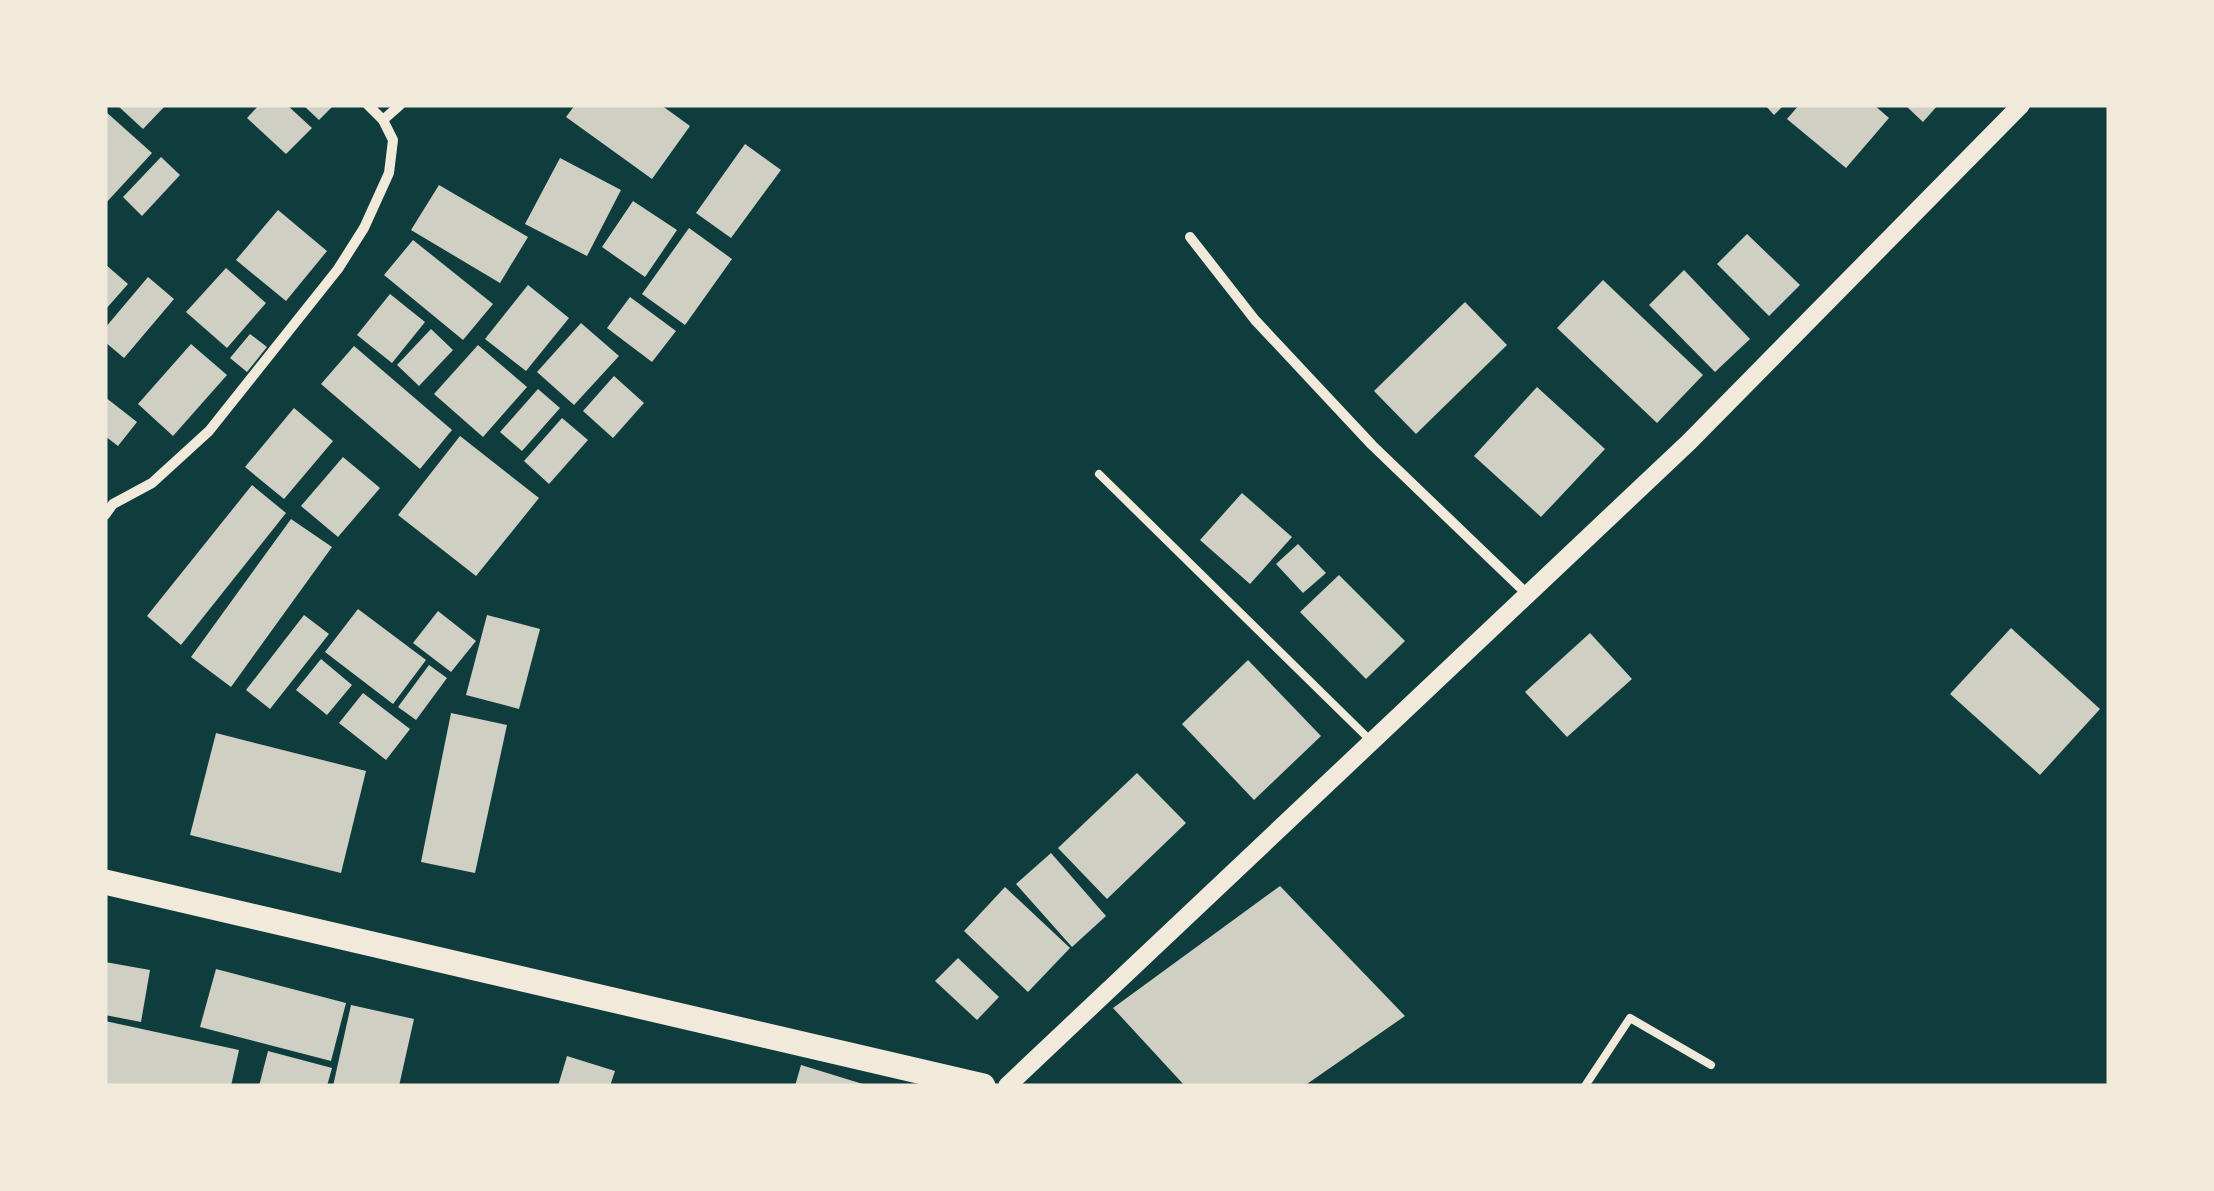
<svg xmlns="http://www.w3.org/2000/svg" width="2214" height="1191" viewBox="0 0 2214 1191" font-family="Jost,sans-serif">
<style>
.building{fill:#cfcfc3}
.lines{fill:none;stroke-linecap:round;stroke-linejoin:round}
.service{stroke:#f1e9da;stroke-width:8}
.minor{stroke:#f1e9da;stroke-width:10}
.tertiary{stroke:#f1e9da;stroke-width:18}
.primary{stroke:#f1e9da;stroke-width:25}
</style>
<rect width="100%" height="100%" fill="#0f3d3e"/>
<g class="building">
<polygon points="117,105 166,105 143,129"/>
<polygon points="259,105 287,105 312,128 286,154 247,118"/>
<polygon points="303,105 334,105 319,120"/>
<polygon points="575,105 661,105 690,126 652,179 566,117"/>
<polygon points="1765,105 1784,105 1774,115"/>
<polygon points="1799,105 1874,105 1889,118 1846,168 1787,119"/>
<polygon points="1905,105 1938,105 1923,122"/>
<polygon points="105,111 152,153 105,204"/>
<polygon points="745,144 781,170 731,238 696,213"/>
<polygon points="161,157 180,175 142,216 123,197"/>
<polygon points="560,158 621,190 587,256 525,224"/>
<polygon points="439,185 528,237 500,283 411,230"/>
<polygon points="633,201 677,230 645,277 602,247"/>
<polygon points="278,210 327,251 286,301 236,260"/>
<polygon points="689,228 732,259 685,325 642,294"/>
<polygon points="1747,234 1800,285 1769,316 1717,264"/>
<polygon points="413,240 493,304 463,340 384,275"/>
<polygon points="105,264 128,284 105,310"/>
<polygon points="226,268 266,303 227,348 186,312"/>
<polygon points="1684,270 1750,339 1715,372 1649,305"/>
<polygon points="148,277 174,299 124,358 105,342 105,328"/>
<polygon points="1603,280 1703,375 1657,423 1557,328"/>
<polygon points="528,285 569,318 526,371 485,339"/>
<polygon points="390,294 425,322 392,363 357,335"/>
<polygon points="630,297 676,331 652,362 607,328"/>
<polygon points="1465,302 1507,345 1416,434 1374,391"/>
<polygon points="581,323 619,356 574,405 537,372"/>
<polygon points="431,329 453,350 419,386 397,365"/>
<polygon points="250,334 267,347 247,372 230,358"/>
<polygon points="191,344 227,375 173,436 138,404"/>
<polygon points="478,345 527,387 483,437 434,394"/>
<polygon points="354,346 452,430 420,469 321,384"/>
<polygon points="614,376 644,403 613,438 583,411"/>
<polygon points="1537,387 1605,449 1541,517 1474,456"/>
<polygon points="538,389 560,408 522,451 500,432"/>
<polygon points="105,397 137,422 118,446 105,436"/>
<polygon points="294,408 333,441 284,499 245,467"/>
<polygon points="562,418 588,440 549,484 524,461"/>
<polygon points="460,436 539,498 476,576 398,515"/>
<polygon points="343,457 380,488 338,537 301,506"/>
<polygon points="252,485 286,513 181,645 147,616"/>
<polygon points="1242,493 1292,537 1250,584 1200,540"/>
<polygon points="291,519 332,547 231,687 191,657"/>
<polygon points="1298,544 1326,573 1303,593 1276,564"/>
<polygon points="1339,575 1405,641 1366,679 1300,612"/>
<polygon points="358,609 426,660 393,704 325,652"/>
<polygon points="438,611 476,641 451,672 413,643"/>
<polygon points="304,615 329,634 270,709 246,690"/>
<polygon points="487,615 540,629 519,709 466,695"/>
<polygon points="2011,628 2100,709 2040,775 1950,694"/>
<polygon points="1590,633 1632,679 1567,737 1525,692"/>
<polygon points="321,659 352,685 327,715 296,690"/>
<polygon points="1248,660 1321,736 1254,800 1182,724"/>
<polygon points="429,665 447,678 416,720 398,707"/>
<polygon points="363,693 410,729 386,760 339,723"/>
<polygon points="451,713 507,725 475,873 421,862"/>
<polygon points="216,733 366,771 341,873 190,835"/>
<polygon points="1137,773 1186,823 1107,899 1058,848"/>
<polygon points="1051,853 1106,916 1072,947 1016,884"/>
<polygon points="1280,886 1405,1016 1304,1086 1185,1086 1113,1008"/>
<polygon points="1005,887 1070,948 1028,992 964,931"/>
<polygon points="958,958 999,997 977,1020 935,981"/>
<polygon points="105,962 150,970 141,1022 105,1015"/>
<polygon points="216,969 346,1003 331,1061 200,1027"/>
<polygon points="351,1005 414,1019 399,1086 333,1086"/>
<polygon points="105,1021 239,1050 231,1086 105,1086"/>
<polygon points="268,1051 332,1068 327,1086 259,1086"/>
<polygon points="567,1056 615,1071 610,1086 558,1086"/>
<polygon points="801,1065 866,1085 866,1086 795,1086"/>
</g>
<g class="lines">
<g class="service">
<polyline points="1099,474 1371,741"/>
<polyline points="1585,1086 1630,1018 1711,1065"/>
</g>
<g class="minor">
<polyline points="368,105 383,120"/>
<polyline points="1190,237 1255,320 1372,445 1526,593"/>
<polyline points="105,515 113,504 152,483 209,431 338,269 364,228 389,173 393,140 383,120 400,105"/>
</g>
<polyline class="tertiary" points="1007,1086 1689,442 2021,105"/>
<polyline class="primary" points="105,882 983,1086"/>
</g>
<rect width="2214" height="1191" fill="none" stroke="#f1e9da" stroke-width="215"/>
</svg>
